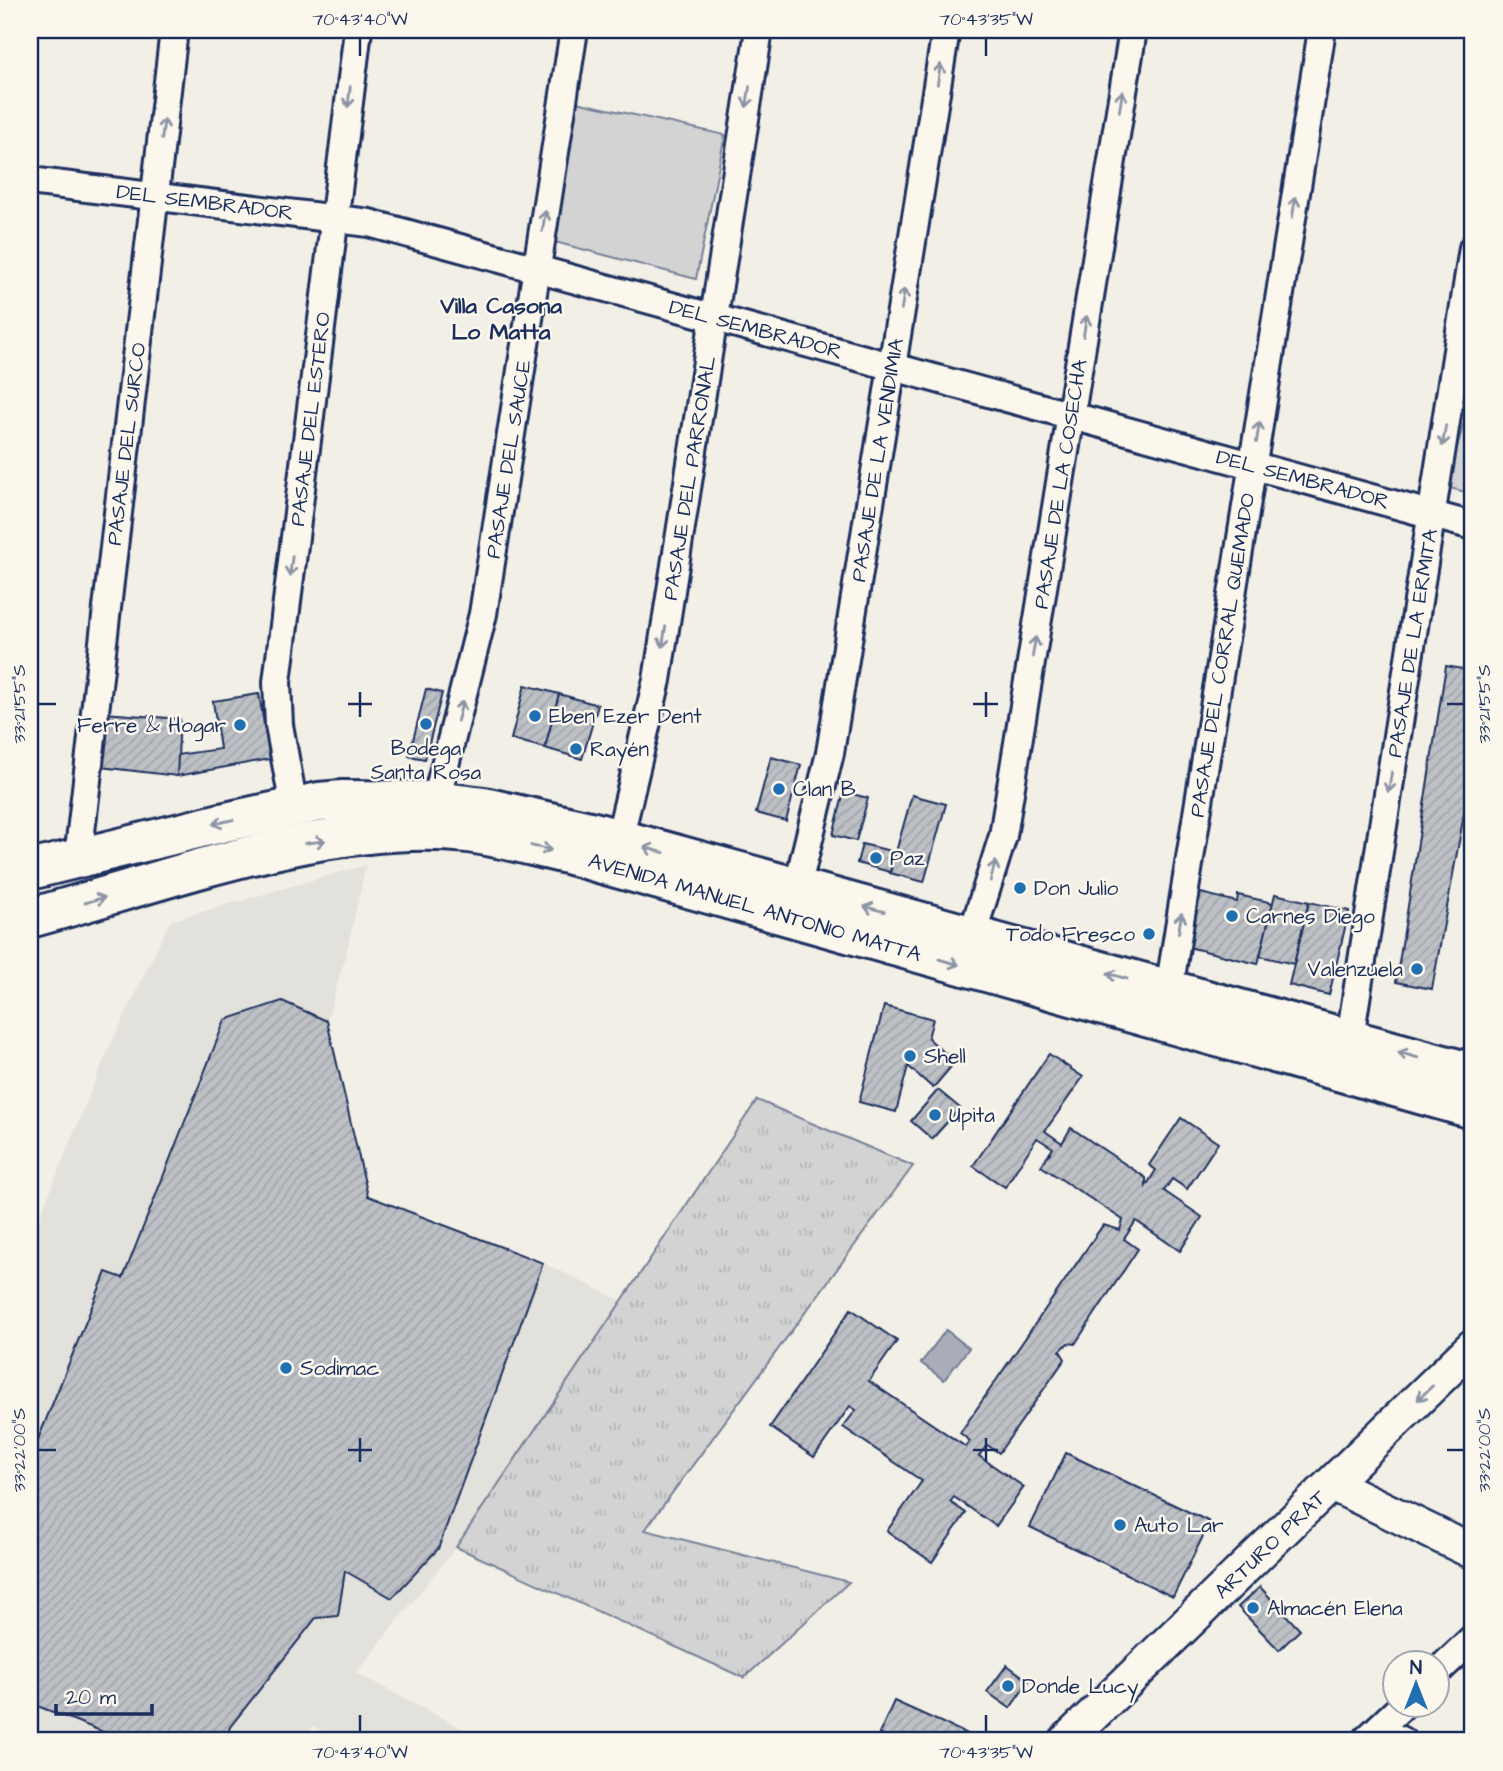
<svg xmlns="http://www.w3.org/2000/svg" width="1503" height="1771" viewBox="0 0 1503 1771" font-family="'Architects Daughter',sans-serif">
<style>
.built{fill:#e2e1dc}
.grass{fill:url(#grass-tufts);stroke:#768198;stroke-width:2}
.green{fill:#d2d3d2;stroke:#768198;stroke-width:2}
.water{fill:#a9adb7;stroke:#707b93;stroke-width:2}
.building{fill:url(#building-hatch);stroke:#1b2f5e;stroke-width:2}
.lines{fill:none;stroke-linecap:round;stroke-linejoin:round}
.minor-casing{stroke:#1b2f5e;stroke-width:32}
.tertiary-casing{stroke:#1b2f5e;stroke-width:38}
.primary-casing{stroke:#1b2f5e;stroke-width:44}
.minor{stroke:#fbf7ec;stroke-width:26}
.tertiary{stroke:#fbf7ec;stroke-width:33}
.primary{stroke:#fbf7ec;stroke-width:38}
.oneway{stroke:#8b93a5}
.ticks{fill:none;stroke:#1b2f5e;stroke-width:2.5}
.poi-dot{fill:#1f6fb2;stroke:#fbf7ec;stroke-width:2.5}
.labels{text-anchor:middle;stroke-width:5;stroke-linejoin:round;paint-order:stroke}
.street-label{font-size:21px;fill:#1b2f5e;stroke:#fbf7ec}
.poi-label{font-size:21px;fill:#1b2f5e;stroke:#fbf7ec;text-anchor:start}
.neighbourhood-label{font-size:23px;font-weight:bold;fill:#1b2f5e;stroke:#fbf7ec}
.neatline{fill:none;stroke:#1b2f5e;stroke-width:2.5}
.ticks-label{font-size:18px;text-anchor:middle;fill:#1b2f5e}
</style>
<defs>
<pattern id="grass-tufts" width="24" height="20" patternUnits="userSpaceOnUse" patternTransform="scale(1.75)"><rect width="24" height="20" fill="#d2d3d2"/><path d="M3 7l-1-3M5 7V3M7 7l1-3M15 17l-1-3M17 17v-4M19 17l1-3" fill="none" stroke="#b4b5b7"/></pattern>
<pattern id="building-hatch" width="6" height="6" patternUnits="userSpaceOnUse" patternTransform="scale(1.75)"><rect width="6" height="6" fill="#bdc0c4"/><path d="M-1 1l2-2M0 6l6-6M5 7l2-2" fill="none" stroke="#a2a5ab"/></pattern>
</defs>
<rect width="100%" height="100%" fill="#f2efe6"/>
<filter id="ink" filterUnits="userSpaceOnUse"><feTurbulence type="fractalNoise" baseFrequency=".0143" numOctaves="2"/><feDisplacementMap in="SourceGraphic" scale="14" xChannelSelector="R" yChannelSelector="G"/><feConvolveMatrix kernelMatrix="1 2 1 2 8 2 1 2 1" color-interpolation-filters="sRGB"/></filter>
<g filter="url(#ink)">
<polygon class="built" points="366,865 347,950 327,1021 368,1196 543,1263 622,1301 456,1547 356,1673 486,1741 342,1741 313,1726 301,1741 30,1741 30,1241 105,1057 170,921"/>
<polygon class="grass" points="757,1100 913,1166 645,1530 849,1582 744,1678 456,1547"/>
<g class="green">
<polygon points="576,102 725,135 696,279 551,241"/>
<polygon points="1466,415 1473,417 1473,494 1446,487"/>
</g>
<polygon class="water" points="946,1330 969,1348 944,1380 921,1363"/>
<g class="building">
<polygon points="1446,666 1473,671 1473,765 1432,989 1396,982"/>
<polygon points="525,685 559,694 545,748 511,739"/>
<polygon points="426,689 442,693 425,759 409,756"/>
<polygon points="259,694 270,759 177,776 176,755 220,749 213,701"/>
<polygon points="559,694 598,705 582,759 545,748"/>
<polygon points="105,713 180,719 177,776 101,767"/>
<polygon points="771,757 801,765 786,821 756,813"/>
<polygon points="844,792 868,798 856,841 833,835"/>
<polygon points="912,795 946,804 924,882 890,873"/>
<polygon points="862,844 895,852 890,872 857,863"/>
<polygon points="1201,893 1237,902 1238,895 1273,903 1258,964 1188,947"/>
<polygon points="1275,894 1309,902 1294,964 1260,956"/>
<polygon points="1309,902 1349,911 1329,995 1289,985"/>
<polygon points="282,1001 327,1021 368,1196 543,1263 438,1549 392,1598 345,1571 338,1616 316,1618 230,1727 225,1741 126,1741 30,1703 30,1459 106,1272 123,1278 225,1020"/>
<polygon points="884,1006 933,1019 928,1038 955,1062 933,1088 908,1066 896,1112 859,1102"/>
<polygon points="1049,1054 1083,1077 1045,1131 1062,1143 1071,1128 1146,1178 1146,1186 1156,1170 1149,1165 1181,1118 1218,1143 1187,1189 1172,1179 1164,1191 1202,1217 1180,1251 1136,1221 1124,1239 1138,1249 1075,1344 1068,1343 1060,1351 1065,1359 999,1453 987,1445 979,1456 1024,1487 996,1526 954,1497 950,1502 966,1513 932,1562 887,1531 922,1481 843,1427 856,1410 850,1406 814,1457 770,1427 851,1309 897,1341 869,1381 966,1447 970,1441 960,1433 1103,1225 1120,1230 1123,1220 1041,1166 1053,1148 1037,1138 1005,1187 973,1166"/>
<polygon points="938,1090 960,1108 932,1139 911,1121"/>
<polygon points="1066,1453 1210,1522 1173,1597 1030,1527"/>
<polygon points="1260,1587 1300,1630 1279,1650 1238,1607"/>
<polygon points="1007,1665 1029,1681 1010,1708 987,1692"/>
<polygon points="894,1701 974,1737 970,1741 895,1741 879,1734"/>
</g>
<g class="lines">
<defs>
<g id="minor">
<polyline points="30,181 369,223 1473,526"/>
<polyline points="436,801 483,614 574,30"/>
<polyline points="294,807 279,725 277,682 358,30"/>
<polyline points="619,840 657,680 759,30"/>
<polyline points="78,858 174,30"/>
<polyline points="797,888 830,753 946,30"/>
<polyline points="972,935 1003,836 1133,30"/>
<polyline points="1169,990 1322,30"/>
<polyline points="1350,1038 1473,248"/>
<polyline points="1436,1673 1473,1638"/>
<polyline points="1378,1729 1402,1741"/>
<polyline points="1365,1741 1404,1704"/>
</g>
<g id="tertiary">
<polyline points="1332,1484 1473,1552"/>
<polyline points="1066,1741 1473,1346"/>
</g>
<g id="primary">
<polyline points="30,870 221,823 319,802 343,800 436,801 484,807 594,832 1473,1073"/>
<path d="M30 918C163 882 328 818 468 833 501 837 534 847 567 854L1473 1109"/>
</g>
</defs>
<use href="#minor" class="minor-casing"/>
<use href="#tertiary" class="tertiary-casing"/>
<use href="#primary" class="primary-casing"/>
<use href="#minor" class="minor"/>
<use href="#tertiary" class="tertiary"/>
<use href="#primary" class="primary"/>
</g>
<defs><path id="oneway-shaft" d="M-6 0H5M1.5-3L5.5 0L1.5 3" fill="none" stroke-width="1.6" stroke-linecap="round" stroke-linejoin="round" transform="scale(1.75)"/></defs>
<g class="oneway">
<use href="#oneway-shaft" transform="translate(939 74) rotate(-81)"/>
<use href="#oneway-shaft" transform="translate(349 97) rotate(97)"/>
<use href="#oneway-shaft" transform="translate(748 97) rotate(99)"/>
<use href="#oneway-shaft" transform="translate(1121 101) rotate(-81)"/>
<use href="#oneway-shaft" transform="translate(163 129) rotate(-83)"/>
<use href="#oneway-shaft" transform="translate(1294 207) rotate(-81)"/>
<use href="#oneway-shaft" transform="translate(544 221) rotate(-81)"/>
<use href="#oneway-shaft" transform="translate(903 299) rotate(-81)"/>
<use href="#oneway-shaft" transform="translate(1085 326) rotate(-81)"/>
<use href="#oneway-shaft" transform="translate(1258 432) rotate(-81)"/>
<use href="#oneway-shaft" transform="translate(1444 436) rotate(99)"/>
<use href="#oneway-shaft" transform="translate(291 566) rotate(97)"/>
<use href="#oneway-shaft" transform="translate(664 637) rotate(99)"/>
<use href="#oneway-shaft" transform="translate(1034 647) rotate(-81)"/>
<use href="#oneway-shaft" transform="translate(460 711) rotate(-75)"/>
<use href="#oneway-shaft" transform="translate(1390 782) rotate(99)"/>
<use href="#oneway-shaft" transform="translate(223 822) rotate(167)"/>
<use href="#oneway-shaft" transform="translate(315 842) rotate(-8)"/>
<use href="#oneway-shaft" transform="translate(541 848) rotate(13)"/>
<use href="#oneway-shaft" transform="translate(654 850) rotate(-165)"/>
<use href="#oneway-shaft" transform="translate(993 871) rotate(-75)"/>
<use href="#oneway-shaft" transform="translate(95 900) rotate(-16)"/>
<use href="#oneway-shaft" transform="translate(874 909) rotate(-165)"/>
<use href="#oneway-shaft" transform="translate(1180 923) rotate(-81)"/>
<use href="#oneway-shaft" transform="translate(949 962) rotate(16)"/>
<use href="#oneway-shaft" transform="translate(1117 976) rotate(-164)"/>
<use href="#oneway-shaft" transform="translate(1408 1055) rotate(-164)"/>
<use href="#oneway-shaft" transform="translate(1425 1393) rotate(136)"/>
</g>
</g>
<path class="ticks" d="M360 38V56M986 38V56M360 692V717M986 692V717M38 704H56M348 704H372M973 704H998M1447 704H1464M360 1438V1462M986 1438V1462M38 1450H56M348 1450H372M973 1450H998M1447 1450H1464M360 1715V1732M986 1715V1732"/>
<g class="poi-dot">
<circle cx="535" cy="716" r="7"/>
<circle cx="426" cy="724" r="7"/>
<circle cx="240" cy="725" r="7"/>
<circle cx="576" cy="749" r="7"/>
<circle cx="779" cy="789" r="7"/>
<circle cx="876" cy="858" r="7"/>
<circle cx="1020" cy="888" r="7"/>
<circle cx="1232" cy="916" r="7"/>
<circle cx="1149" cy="934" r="7"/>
<circle cx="1417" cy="969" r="7"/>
<circle cx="910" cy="1056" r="7"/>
<circle cx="935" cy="1115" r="7"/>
<circle cx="286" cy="1368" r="7"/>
<circle cx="1120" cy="1525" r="7"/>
<circle cx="1253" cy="1608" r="7"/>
<circle cx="1008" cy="1686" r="7"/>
</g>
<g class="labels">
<g class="street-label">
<text transform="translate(205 202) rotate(7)" y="7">DEL SEMBRADOR</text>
<text transform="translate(756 329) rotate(15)" y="7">DEL SEMBRADOR</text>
<text transform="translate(310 419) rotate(-83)" y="7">PASAJE DEL ESTERO</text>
<text transform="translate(126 444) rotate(-83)" y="7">PASAJE DEL SURCO</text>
<text transform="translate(508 459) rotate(-81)" y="7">PASAJE DEL SAUCE</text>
<text transform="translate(877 460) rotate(-81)" y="7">PASAJE DE LA VENDIMIA</text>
<text transform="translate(689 478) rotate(-81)" y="7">PASAJE DEL PARRONAL</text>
<text transform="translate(1303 479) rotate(15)" y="7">DEL SEMBRADOR</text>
<text transform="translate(1060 484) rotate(-81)" y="7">PASAJE DE LA COSECHA</text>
<text transform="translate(1412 643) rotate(-81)" y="7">PASAJE DE LA ERMITA</text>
<text transform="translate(1222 655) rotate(-81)" y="7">PASAJE DEL CORRAL QUEMADO</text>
<text transform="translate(755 907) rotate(16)" y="7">AVENIDA MANUEL ANTONIO MATTA</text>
<text transform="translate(1270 1544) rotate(-44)" y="7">ARTURO PRAT</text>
</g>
<g class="poi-label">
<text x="549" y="723">Eben Ezer Dent</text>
<text x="226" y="732" text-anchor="end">Ferre &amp; Hogar</text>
<text x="426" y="755" text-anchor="middle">Bodega<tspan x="426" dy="24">Santa Rosa</tspan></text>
<text x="590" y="756">Rayén</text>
<text x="793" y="796">Clan B</text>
<text x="890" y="865">Paz</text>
<text x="1034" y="895">Don Julio</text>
<text x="1246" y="923">Carnes Diego</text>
<text x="1135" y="941" text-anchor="end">Todo Fresco</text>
<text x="1403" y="976" text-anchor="end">Valenzuela</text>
<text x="924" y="1063">Shell</text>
<text x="949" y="1122">Upita</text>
<text x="300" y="1375">Sodimac</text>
<text x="1134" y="1532">Auto Lar</text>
<text x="1267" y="1615">Almacén Elena</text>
<text x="1022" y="1693">Donde Lucy</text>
</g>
<g class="neighbourhood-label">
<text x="501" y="313">Villa Casona<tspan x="501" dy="26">Lo Matta</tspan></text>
</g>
</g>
<rect width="1503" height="1771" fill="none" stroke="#fbf7ec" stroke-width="77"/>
<g transform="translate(1416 1684)"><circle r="33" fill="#fbf7ec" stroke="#a1a7b3" stroke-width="2"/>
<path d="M0-5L12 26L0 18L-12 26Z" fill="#1f6fb2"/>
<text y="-10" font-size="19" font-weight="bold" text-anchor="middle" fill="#1b2f5e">N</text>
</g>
<path d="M56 1704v10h96v-10" fill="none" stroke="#1b2f5e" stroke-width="3.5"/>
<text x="66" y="1704" font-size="21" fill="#1b2f5e" stroke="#fbf7ec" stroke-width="5" paint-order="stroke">20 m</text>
<rect x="38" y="38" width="1426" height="1694" class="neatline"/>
<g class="ticks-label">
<text x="360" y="25">70°43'40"W</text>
<text x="986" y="25">70°43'35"W</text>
<text transform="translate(19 704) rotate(-90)" y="6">33°21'55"S</text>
<text transform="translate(1484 704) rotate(-90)" y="6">33°21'55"S</text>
<text transform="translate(19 1450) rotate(-90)" y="6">33°22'00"S</text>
<text transform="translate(1484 1450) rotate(-90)" y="6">33°22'00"S</text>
<text x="360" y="1758">70°43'40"W</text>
<text x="986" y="1758">70°43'35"W</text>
</g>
</svg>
